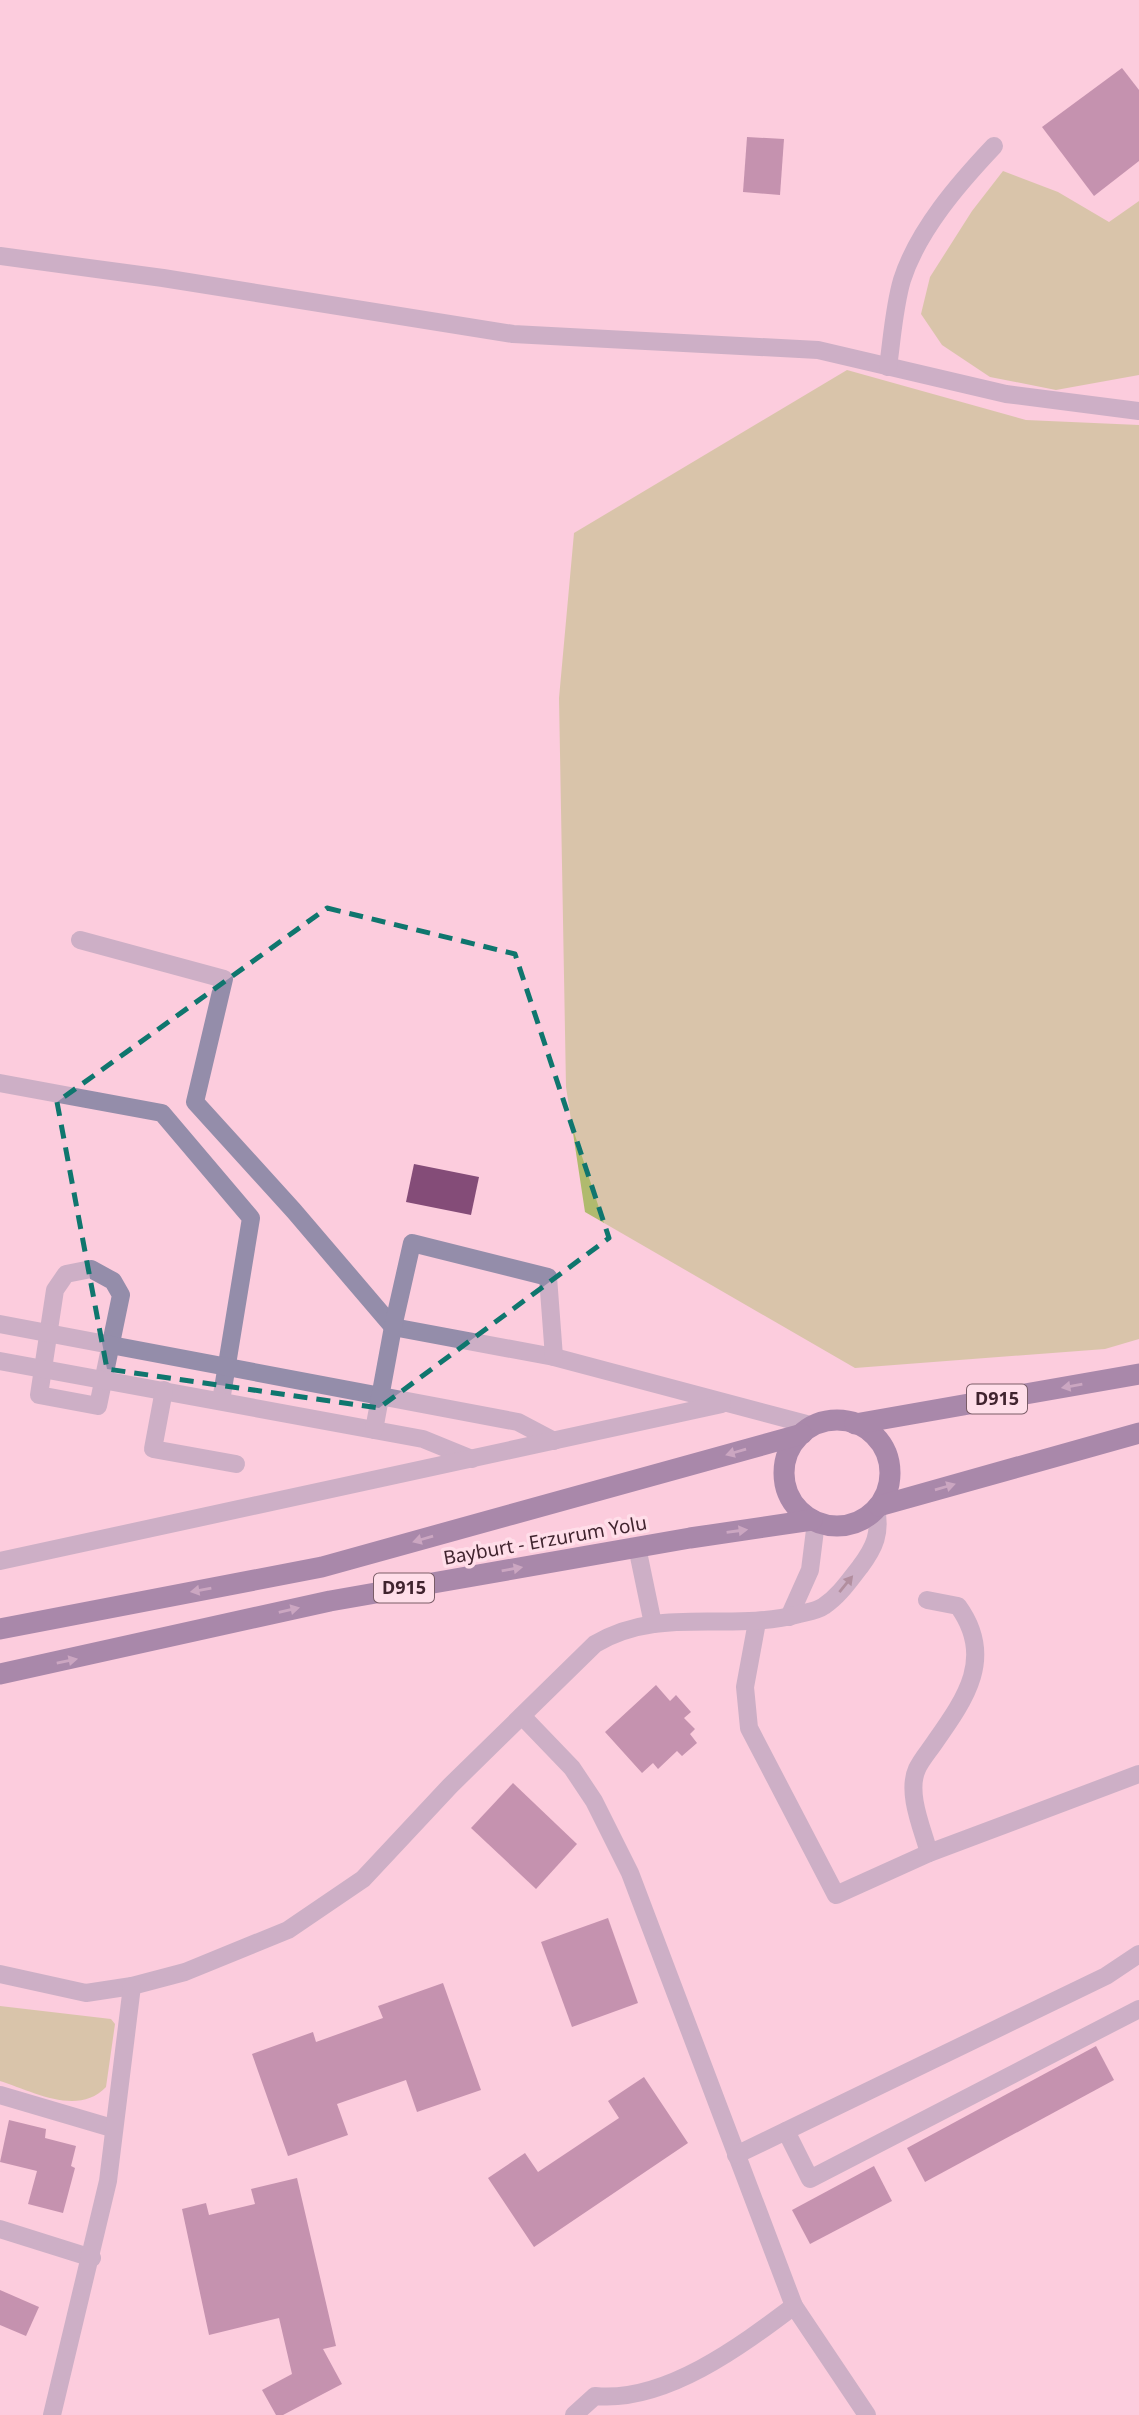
<svg xmlns="http://www.w3.org/2000/svg" width="1139" height="2415" viewBox="0 0 1139 2415" font-family="'Noto Sans',sans-serif">
<style>
.green{fill:#b0ba6e}
.building{fill:#844c78}
.lines{fill:none;stroke-linecap:round;stroke-linejoin:round}
.minor{stroke:#948daa;stroke-width:18}
.highway{stroke:#46356e;stroke-width:21}
.oneway{fill:#90799f}
.oneway2{fill:#5a4454}
.marked{fill:none;stroke:#0f766e;stroke-width:5;stroke-dasharray:14 9;stroke-linejoin:round}
.labels{text-anchor:middle;stroke-width:7;stroke-linejoin:round;paint-order:stroke}
.shield{fill:#ffdee9;stroke:#7a5c67;stroke-width:2}
.shield-label{font-size:18px;font-weight:bold;fill:#41242f}
.street-label{font-size:19px;fill:#41242f;stroke:#ffdee9}
</style>
<rect width="100%" height="100%" fill="#fcccdd"/>
<g class="green">
<polygon points="1003,171 1058,192 1109,222 1139,201 1139,375 1056,390 990,377 942,345 921,314 930,277 972,211"/>
<polygon points="847,370 1026,420 1139,425 1139,1339 1105,1349 855,1368 585,1212 566,1087 559,698 574,533"/>
<path d="M0 2006 111 2019 115 2024 106 2087C78 2117 32 2091 0 2081Z"/>
</g>
<g class="building">
<polygon points="1122,68 1139,90 1139,161 1094,196 1042,127"/>
<polygon points="747,137 784,139 780,195 743,192"/>
<polygon points="414,1164 479,1177 471,1215 406,1202"/>
<polygon points="656,1685 670,1701 676,1695 691,1712 684,1718 695,1729 690,1734 697,1743 682,1756 677,1751 658,1769 653,1763 642,1773 605,1732"/>
<polygon points="513,1783 577,1844 536,1889 471,1828"/>
<polygon points="608,1918 638,2003 572,2027 541,1942"/>
<polygon points="443,1983 481,2090 417,2112 406,2080 337,2104 348,2135 288,2156 252,2054 313,2032 316,2042 383,2018 378,2006"/>
<polygon points="1096,2046 1114,2080 925,2182 907,2148"/>
<polygon points="644,2077 688,2143 534,2247 488,2178 525,2153 538,2172 619,2118 608,2101"/>
<polygon points="9,2120 46,2129 45,2138 76,2146 71,2166 75,2168 63,2213 28,2204 37,2171 0,2162"/>
<polygon points="874,2166 892,2201 810,2244 792,2210"/>
<polygon points="297,2178 336,2346 323,2349 342,2384 283,2415 276,2415 262,2390 292,2374 279,2318 209,2335 182,2209 206,2203 209,2215 255,2204 251,2189"/>
<polygon points="0,2290 39,2307 26,2336 0,2325"/>
</g>
<g class="lines">
<g class="minor">
<polyline points="0,256 163,278 513,334 818,350 1006,394 1139,411"/>
<path d="M888 367C892 339 894 307 902 280 918 230 959 183 994 146"/>
<polyline points="80,940 224,979 195,1102 294,1211 393,1327 554,1357 814,1426"/>
<polyline points="0,1083 162,1113 251,1218 221,1401"/>
<polygon points="91,1269 113,1281 121,1295 98,1406 39,1395 55,1290 66,1274"/>
<polyline points="0,1324 518,1422 554,1441"/>
<polyline points="0,1361 423,1439 472,1459"/>
<polyline points="164,1390 153,1449 236,1464"/>
<polyline points="374,1430 393,1327 412,1243 548,1277 554,1357"/>
<polyline points="637,1547 653,1624"/>
<polyline points="0,1561 722,1404"/>
<path d="M927 1600 958 1606C995 1657 966 1698 935 1742 929 1751 921 1760 917 1769 906 1793 923 1830 929 1853"/>
<polyline points="789,1617 810,1570 816,1522"/>
<polyline points="757,1622 745,1687 749,1728 836,1895 929,1853 1139,1774"/>
<polyline points="522,1716 572,1768 594,1801 630,1873 794,2306 867,2415"/>
<path d="M0 1974 86 1993 132 1986 185 1972 288 1930 363 1879 450 1786 595 1644C660 1605 730 1633 799 1614 807 1612 817 1611 824 1606 839 1596 849 1581 860 1567 875 1547 881 1533 876 1508"/>
<polyline points="0,2095 112,2128"/>
<polyline points="786,2131 810,2179 1139,2009"/>
<polyline points="736,2155 1106,1976 1139,1954"/>
<polyline points="0,2229 92,2258"/>
<polyline points="52,2415 108,2181 132,1986"/>
<path d="M574 2415 595 2396C665 2403 741 2346 794 2306"/>
</g>
<g class="highway">
<circle cx="837" cy="1473" r="53"/>
<polyline points="855,1424 1139,1374"/>
<polyline points="879,1506 1139,1433"/>
<polyline points="0,1629 322,1567 802,1434"/>
<polyline points="0,1674 330,1601 690,1538 812,1520"/>
</g>
</g>
<defs><path id="oneway-solid" d="M-6-.8H1V-3.2L6.5 0L1 3.2V.8H-6Z" transform="scale(1.75)"/></defs>
<g class="oneway">
<use href="#oneway-solid" transform="translate(1072 1386) rotate(170)"/>
<use href="#oneway-solid" transform="translate(736 1452) rotate(164)"/>
<use href="#oneway-solid" transform="translate(945 1487) rotate(-16)"/>
<use href="#oneway-solid" transform="translate(737 1531) rotate(-8)"/>
<use href="#oneway-solid" transform="translate(423 1539) rotate(164)"/>
<use href="#oneway-solid" transform="translate(512 1569) rotate(-10)"/>
<use href="#oneway-solid" transform="translate(201 1590) rotate(170)"/>
<use href="#oneway-solid" transform="translate(289 1610) rotate(-13)"/>
<use href="#oneway-solid" transform="translate(67 1661) rotate(-12)"/>
</g>
<use class="oneway2" href="#oneway-solid" transform="translate(846 1584) rotate(-51)"/>
<path d="M0 0H1139V2415H0ZM327 908 515 954 609 1238 379 1408 107 1369 57 1102Z" fill="#fcccdd" fill-opacity=".55" fill-rule="evenodd"/>
<path class="marked" d="M327 908 515 954 609 1238 379 1408 107 1369 57 1102Z"/>
<g class="labels">
<g class="shield">
<rect x="967" y="1384.5" width="60" height="29" rx="5"/>
<rect x="374" y="1573.5" width="60" height="29" rx="5"/>
</g>
<g class="shield-label">
<text x="997" y="1405">D915</text>
<text x="404" y="1594">D915</text>
</g>
<g class="street-label">
<text transform="translate(545 1540) rotate(-10)" y="7">Bayburt - Erzurum Yolu</text>
</g>
</g>
</svg>
